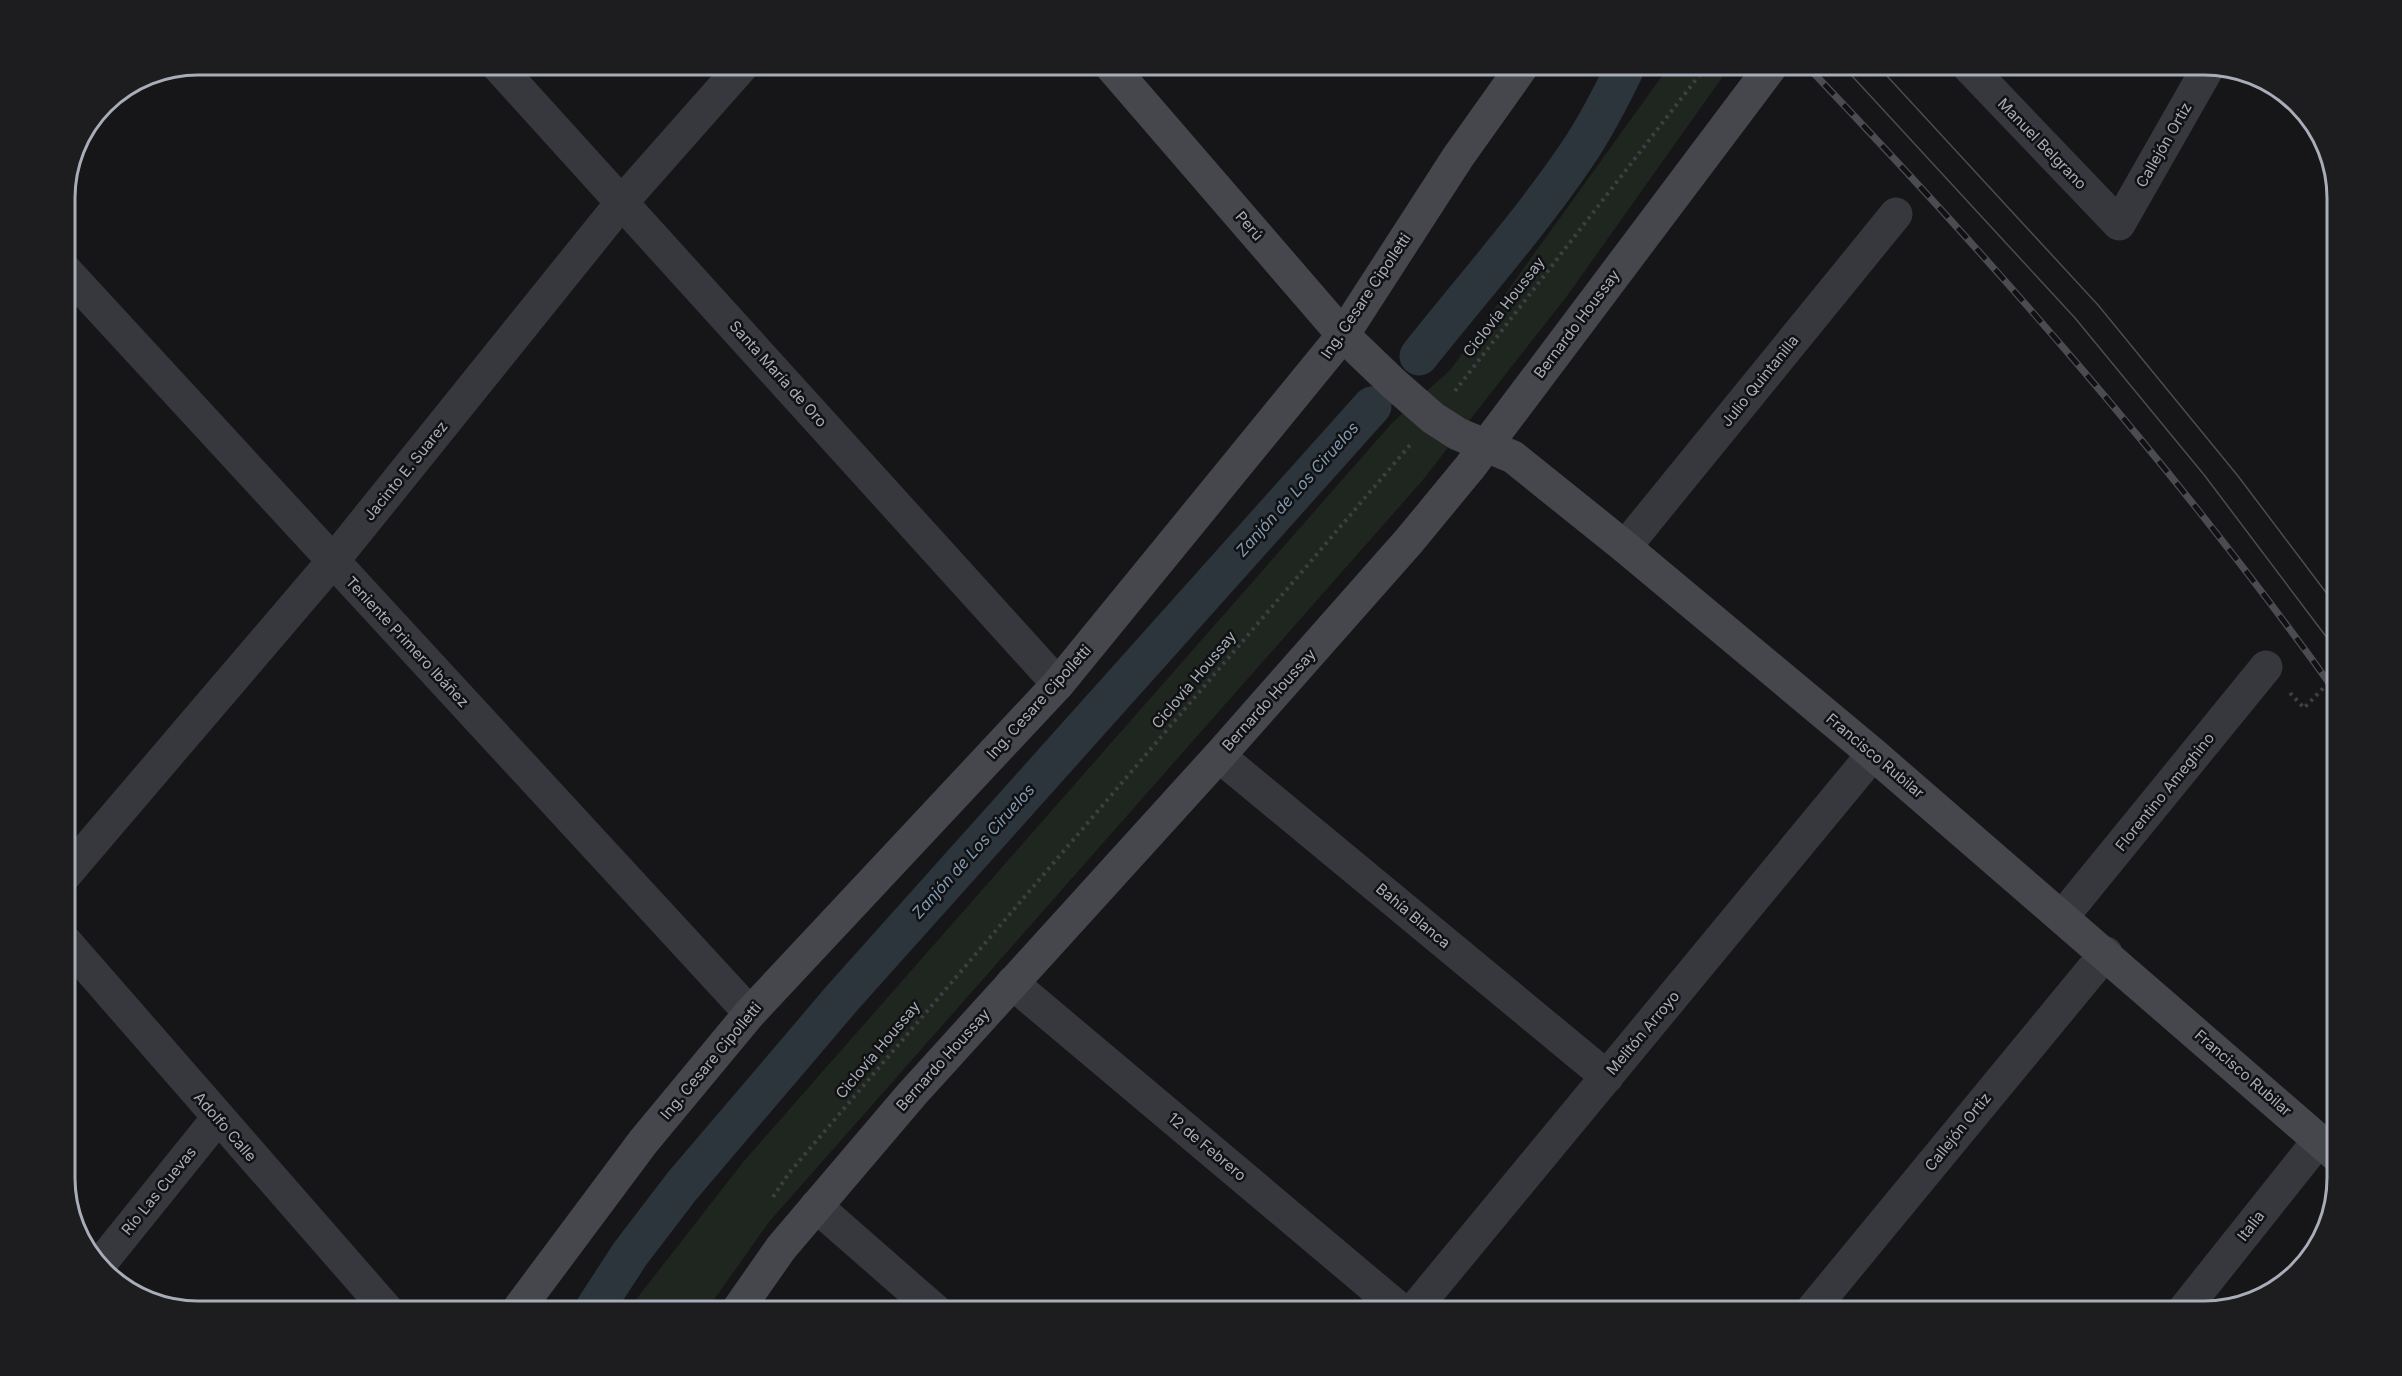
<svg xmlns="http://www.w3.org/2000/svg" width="2402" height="1376" viewBox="0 0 2402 1376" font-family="Inter,sans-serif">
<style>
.green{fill:#1e261f}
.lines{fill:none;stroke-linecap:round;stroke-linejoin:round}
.canal{stroke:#2c353c;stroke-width:39}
.path{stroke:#3d3f44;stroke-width:4;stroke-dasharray:3 4.5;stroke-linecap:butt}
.street{stroke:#37383d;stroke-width:33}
.secondary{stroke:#45474d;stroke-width:33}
.tram{stroke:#4a4c52;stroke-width:1.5}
.rail-casing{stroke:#4a4c52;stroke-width:7}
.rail{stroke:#111113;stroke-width:4.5;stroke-dasharray:14;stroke-linecap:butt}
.labels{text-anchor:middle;stroke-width:5;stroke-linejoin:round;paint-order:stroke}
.street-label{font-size:15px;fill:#a8adb8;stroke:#111113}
.water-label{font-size:16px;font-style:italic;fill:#7f9bb3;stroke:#111113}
.rim{fill:none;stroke:#a8adb8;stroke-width:3}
</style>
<rect width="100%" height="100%" fill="#161618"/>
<polygon class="green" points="1670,65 1731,65 1567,296 1422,481 769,1222 706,1311 627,1311 744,1161 1392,423 1451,369"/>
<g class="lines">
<g class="canal">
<path d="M1419 356C1472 289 1530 224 1578 153 1597 125 1612 95 1627 64"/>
<polyline points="593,1311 630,1254 682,1186 843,997 1372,406"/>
</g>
<g class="path">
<polyline points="1455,391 1708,64"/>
<polyline points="2290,693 2304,708 2337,674"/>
<polyline points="773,1197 789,1173 1410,445"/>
</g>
<g class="street">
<polyline points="496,64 1058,684"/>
<polyline points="1966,64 2119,224 2209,66"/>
<polyline points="65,270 750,1013"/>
<polyline points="1625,547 1896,214"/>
<polyline points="1219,756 1607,1077"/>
<polyline points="65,875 333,561 622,202 744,64"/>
<polyline points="2063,916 2266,667"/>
<polyline points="65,941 388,1311"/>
<polyline points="1012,983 1402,1311"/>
<polyline points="816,1206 936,1311"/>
<polyline points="101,1263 217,1119"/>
<polyline points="1413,1311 1873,754"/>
<polyline points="1811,1311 2106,953"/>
<polyline points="2183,1311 2319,1140"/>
</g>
<g class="secondary">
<polyline points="1109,64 1343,335 1393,383 1433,418 1458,434 1513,457 1625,547 1873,754 2337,1156"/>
<polyline points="517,1311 643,1142 750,1013 1058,684 1343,335 1458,157 1524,64"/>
<polyline points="737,1311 781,1248 912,1094 1219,756 1409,541 1470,467 1773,64"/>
</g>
<g class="tram">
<polyline points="1841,64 2075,318 2205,476 2337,651"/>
<polyline points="1876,64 2098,305 2238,476 2337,607"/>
</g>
<defs>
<path id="rail" d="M1805 64C1995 263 2177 470 2337 694"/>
</defs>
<use href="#rail" class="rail-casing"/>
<use href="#rail" class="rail"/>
</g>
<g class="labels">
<g class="street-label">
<text transform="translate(2042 144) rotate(46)" y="5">Manuel Belgrano</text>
<text transform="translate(2164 145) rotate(-60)" y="5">Callejón Ortiz</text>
<text transform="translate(1249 226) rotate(49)" y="5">Perú</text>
<text transform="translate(1366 296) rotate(-56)" y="5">Ing. Cesare Cipolletti</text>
<text transform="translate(1504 307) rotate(-52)" y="5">Ciclovía Houssay</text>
<text transform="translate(1577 324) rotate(-53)" y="5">Bernardo Houssay</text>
<text transform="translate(778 374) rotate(48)" y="5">Santa María de Oro</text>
<text transform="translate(1760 381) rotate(-51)" y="5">Julio Quintanilla</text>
<text transform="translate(406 471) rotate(-51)" y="5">Jacinto E. Suarez</text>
<text transform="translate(407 642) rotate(47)" y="5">Teniente Primero Ibáñez</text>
<text transform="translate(1194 680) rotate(-50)" y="5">Ciclovía Houssay</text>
<text transform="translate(1269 700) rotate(-48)" y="5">Bernardo Houssay</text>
<text transform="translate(1039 702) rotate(-48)" y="5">Ing. Cesare Cipolletti</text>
<text transform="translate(1875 756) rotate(40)" y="5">Francisco Rubilar</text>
<text transform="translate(2165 792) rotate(-51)" y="5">Florentino Ameghino</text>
<text transform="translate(1413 916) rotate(40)" y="5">Bahía Blanca</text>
<text transform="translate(1643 1033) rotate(-50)" y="5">Melitón Arroyo</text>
<text transform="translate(878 1050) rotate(-50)" y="5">Ciclovía Houssay</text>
<text transform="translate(943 1060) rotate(-48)" y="5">Bernardo Houssay</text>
<text transform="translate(711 1061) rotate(-50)" y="5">Ing. Cesare Cipolletti</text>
<text transform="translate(2243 1073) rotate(41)" y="5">Francisco Rubilar</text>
<text transform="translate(225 1127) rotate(49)" y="5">Adolfo Calle</text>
<text transform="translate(1958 1132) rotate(-51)" y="5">Callejón Ortiz</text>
<text transform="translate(1207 1147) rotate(40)" y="5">12 de Febrero</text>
<text transform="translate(159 1191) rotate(-51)" y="5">Río Las Cuevas</text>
<text transform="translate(2251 1226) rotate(-52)" y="5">Italia</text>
</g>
<g class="water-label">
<text transform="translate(1297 489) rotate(-48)" y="6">Zanjón de Los Ciruelos</text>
<text transform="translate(973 851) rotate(-48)" y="6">Zanjón de Los Ciruelos</text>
</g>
</g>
<path d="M0 0H2402V1376H0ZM198 75H2204A123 123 0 0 1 2327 198V1178A123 123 0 0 1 2204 1301H198A123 123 0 0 1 75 1178V198A123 123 0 0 1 198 75Z" fill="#1d1d20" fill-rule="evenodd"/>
<path class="rim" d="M198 75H2204A123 123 0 0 1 2327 198V1178A123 123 0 0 1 2204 1301H198A123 123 0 0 1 75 1178V198A123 123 0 0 1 198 75Z"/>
</svg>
